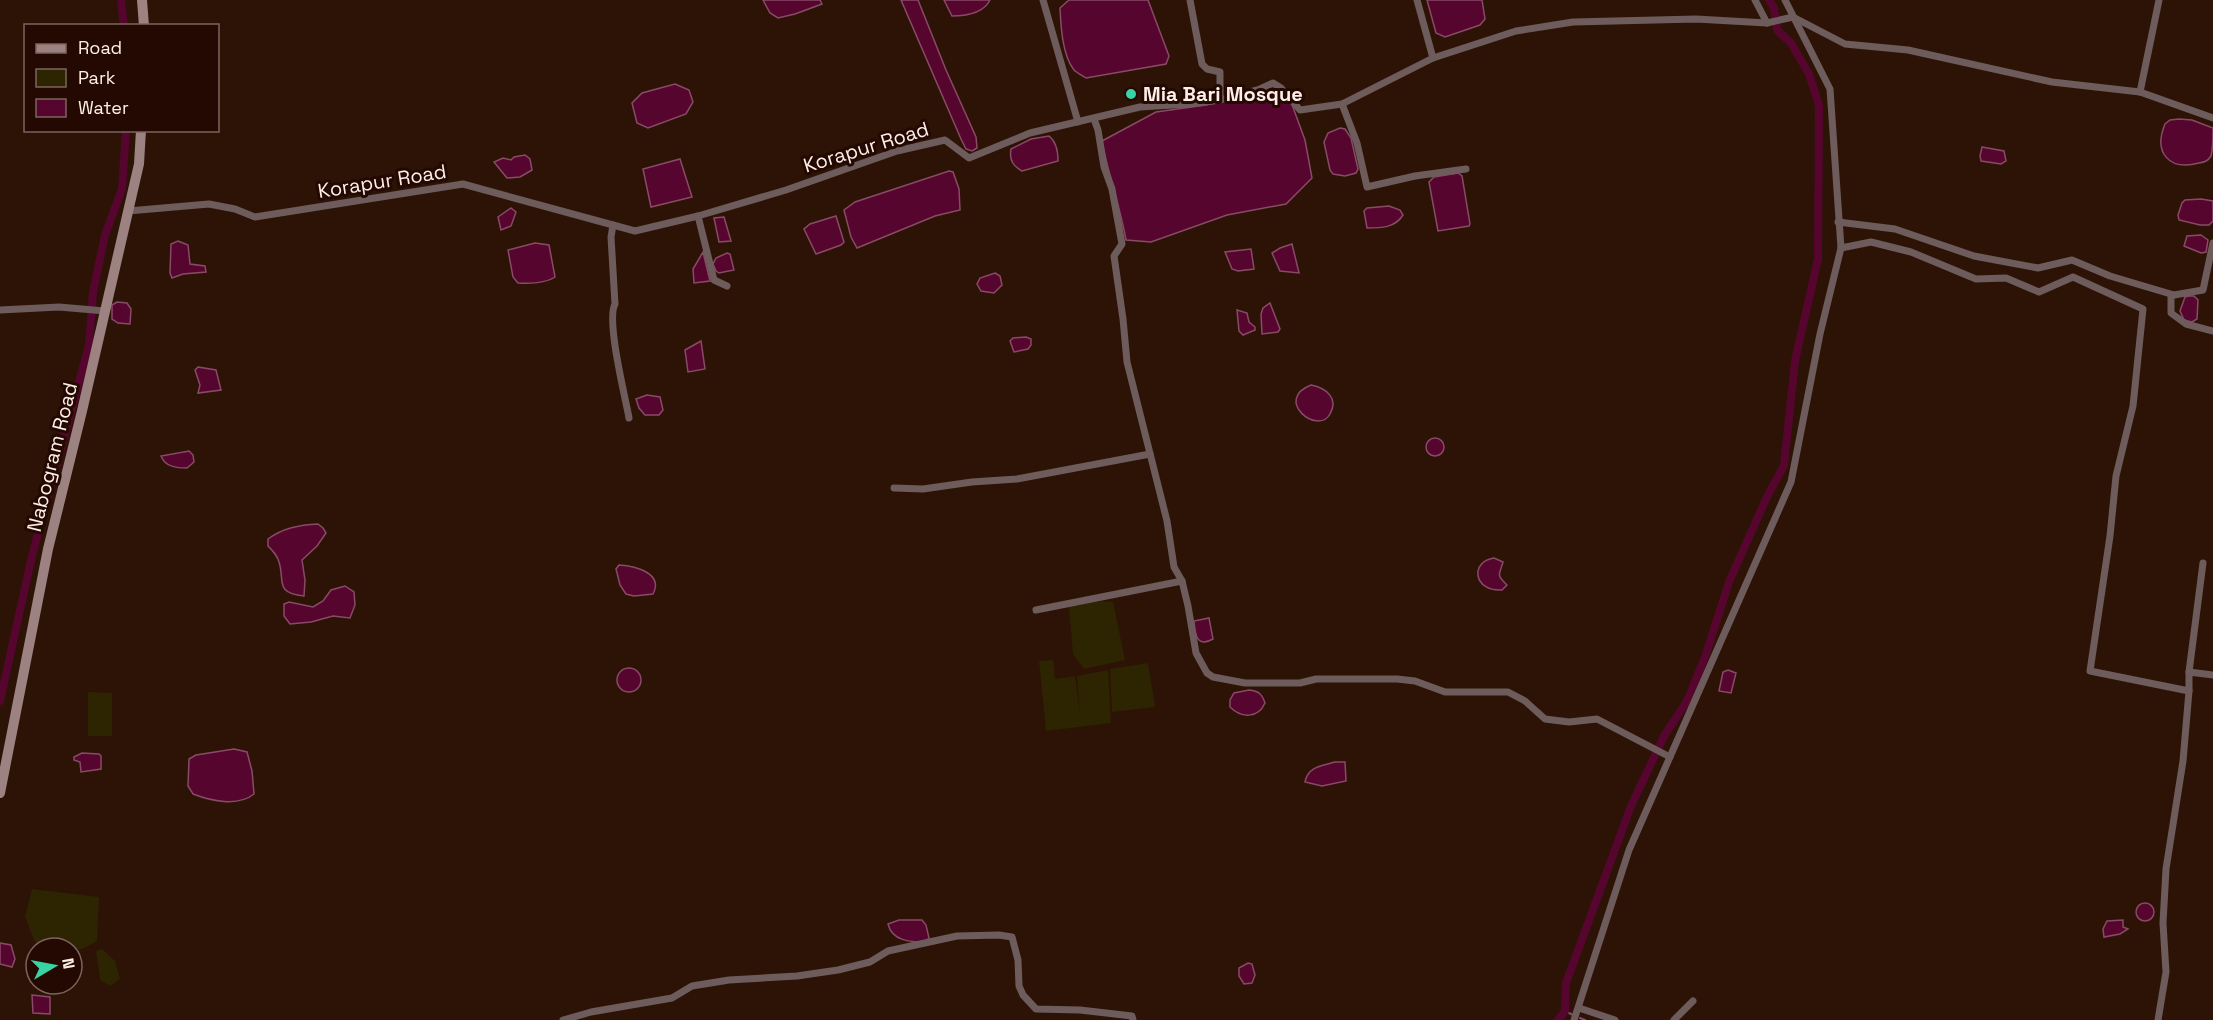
<svg xmlns="http://www.w3.org/2000/svg" width="2213" height="1020" viewBox="0 0 2213 1020" font-family="'Space Grotesk',sans-serif">
<style>
.green{fill:#2d2401}
.water{fill:#56052e;stroke:#884b66;stroke-width:1.5}
.lines{fill:none;stroke-linecap:round;stroke-linejoin:round}
.stream{stroke:#884b66;stroke-width:2}
.canal{stroke:#56052e;stroke-width:8}
.street{stroke:#6d5c5b;stroke-width:7}
.secondary{stroke:#9c8280;stroke-width:10}
.poi-dot{fill:#38d4a6;stroke:#230901;stroke-width:2}
.labels{text-anchor:middle;stroke-width:6;stroke-linejoin:round;paint-order:stroke}
.poi-label{font-size:20px;font-weight:bold;fill:#feefe8;stroke:#230901;text-anchor:start}
.street-label{font-size:20px;fill:#feefe8;stroke:#230901}
</style>
<rect width="100%" height="100%" fill="#2d1306"/>
<g class="green">
<polygon points="1100,601 1113,602 1125,660 1084,669 1073,654 1069,606"/>
<polygon points="1053,660 1055,679 1075,676 1080,712 1077,676 1108,670 1111,723 1046,731 1039,661"/>
<polygon points="1148,663 1155,707 1112,712 1110,669"/>
<polygon points="88,692 112,693 112,736 88,736"/>
<polygon points="32,889 99,897 97,941 82,949 72,950 72,948 58,948 35,942 25,917"/>
<polygon points="102,949 115,961 120,979 110,986 100,980 96,951"/>
</g>
<g class="water">
<polygon points="763,0 820,0 822,4 795,14 778,18 770,13"/>
<polygon points="901,0 918,0 946,70 976,137 977,148 972,151 966,149 961,139"/>
<path d="M944 0H990C983 14 966 16 952 16Z"/>
<path d="M1069 0H1148L1169 56 1166 64 1086 78C1083 76 1077 73 1074 70 1062 54 1061 27 1060 8Z"/>
<polygon points="1427,0 1482,0 1485,19 1480,25 1445,37 1436,33"/>
<polygon points="675,84 689,90 693,102 686,114 648,128 637,123 632,103 642,93"/>
<path d="M1275 90 1291 102 1305 140 1312 178 1286 204 1227 215 1151 242 1126 240C1120 206 1108 174 1102 141L1156 112 1206 105Z"/>
<path d="M2179 119 2192 120 2213 128C2213 136 2213 149 2211 156 2208 161 2205 162 2199 163 2169 171 2153 153 2165 124L2170 120Z"/>
<polygon points="1340,128 1345,129 1351,138 1358,169 1356,173 1345,176 1333,174 1330,170 1324,142 1328,133"/>
<path d="M1049 136C1057 142 1058 152 1058 161L1022 171C1013 166 1009 160 1011 149L1031 139Z"/>
<polygon points="1982,147 2004,151 2006,161 2001,164 1981,161 1980,156"/>
<polygon points="525,155 530,159 532,170 520,177 507,178 494,162 503,158 511,160 514,157"/>
<polygon points="680,159 692,197 651,207 643,169"/>
<polygon points="949,171 953,172 959,189 960,210 935,216 857,248 851,237 844,210 855,202"/>
<polygon points="1458,173 1462,176 1470,224 1469,226 1438,231 1429,182 1434,177"/>
<polygon points="2201,199 2213,201 2213,221 2209,225 2200,225 2179,220 2178,215 2182,203 2185,200"/>
<path d="M1389 206 1400 210 1403 215C1395 228 1381 228 1367 228L1364 211 1367 208Z"/>
<polygon points="511,208 516,212 511,226 501,230 498,217"/>
<polygon points="836,216 844,242 841,245 816,254 804,229 810,224"/>
<polygon points="724,217 731,241 719,242 714,218"/>
<polygon points="2201,235 2208,240 2206,252 2201,253 2184,246 2187,236"/>
<polygon points="178,241 188,245 190,264 205,266 206,272 183,274 172,278 170,273 171,244"/>
<path d="M535 243 549 245 555 277C546 283 529 284 518 283L513 277 508 250Z"/>
<polygon points="1292,244 1299,273 1280,271 1272,253 1280,248"/>
<polygon points="1251,249 1254,269 1238,271 1232,269 1225,252"/>
<polygon points="703,252 710,281 694,283 693,269"/>
<polygon points="727,253 730,254 734,270 719,273 716,271 713,264 716,258"/>
<polygon points="995,273 1000,276 1002,285 994,293 981,291 977,284 980,278"/>
<polygon points="2189,296 2194,296 2198,300 2197,319 2192,322 2184,320 2180,311 2185,297"/>
<polygon points="117,302 127,303 131,309 130,324 118,323 112,319 112,305"/>
<polygon points="1270,303 1280,329 1278,332 1262,334 1261,314 1263,308"/>
<polygon points="1237,310 1247,313 1249,322 1255,327 1255,330 1243,335 1239,331"/>
<polygon points="1026,337 1031,339 1031,345 1028,349 1014,352 1010,341 1013,338"/>
<polygon points="701,341 705,369 688,372 685,350"/>
<polygon points="198,367 216,370 221,390 198,393 200,385 195,370"/>
<path d="M1311 385C1326 388 1339 398 1330 414 1318 436 1273 400 1311 385Z"/>
<polygon points="647,395 660,397 663,410 659,415 645,415 639,408 636,399"/>
<circle cx="1435" cy="447" r="9"/>
<path d="M189 451 193 455 194 462 187 468C177 468 165 467 161 456Z"/>
<path d="M318 524 323 528 326 533 317 546 302 560 305 580 304 596C274 593 285 580 279 562 277 555 273 551 268 546V539C283 528 299 525 318 524Z"/>
<path d="M1494 558 1503 562C1499 576 1496 574 1507 585L1502 590C1474 592 1469 562 1494 558Z"/>
<path d="M619 565C635 566 664 573 653 594L634 596 626 594 620 585 616 569Z"/>
<polygon points="345,586 354,592 355,605 350,618 333,616 311,622 290,624 284,616 284,604 289,602 313,607 323,601 331,590"/>
<path d="M1209 618 1213 639C1197 648 1195 635 1194 621Z"/>
<circle cx="629" cy="680" r="12"/>
<polygon points="1728,670 1736,673 1731,693 1719,691 1723,672"/>
<path d="M1249 690C1259 691 1262 694 1265 703 1258 719 1241 718 1230 707V700L1234 693Z"/>
<path d="M234 749 247 752 252 771 254 794C238 807 211 801 193 794L188 786 189 759 196 755Z"/>
<polygon points="82,753 99,754 101,756 101,769 81,772 80,762 74,760 74,757"/>
<path d="M1335 762H1345L1346 781 1322 786 1305 782C1308 766 1322 766 1335 762Z"/>
<circle cx="2145" cy="912" r="9"/>
<path d="M899 920H922L926 925 929 938 925 942C910 942 892 941 888 924Z"/>
<polygon points="2123,920 2123,927 2128,929 2120,934 2104,937 2103,929 2107,921"/>
<polygon points="0,943 11,945 15,959 12,967 0,964"/>
<polygon points="1248,963 1252,964 1255,975 1252,983 1244,984 1239,976 1239,968"/>
<polygon points="32,995 50,997 50,1014 33,1013"/>
</g>
<g class="lines">
<g class="stream">
<polyline points="1565,1011 1573,1015"/>
<polyline points="1580,1018 1585,1020"/>
</g>
<g class="canal">
<polyline points="121,0 124,26"/>
<polyline points="0,701 32,556 89,345 93,292 105,235 122,189 126,130"/>
<polyline points="1558,1020 1565,1011 1566,983 1631,806 1664,736 1687,701 1705,657 1729,582 1766,499 1784,465 1795,361 1818,259 1819,105 1809,74 1791,43 1777,30 1774,8 1769,0"/>
</g>
<g class="street">
<polyline points="1043,0 1078,122"/>
<polyline points="1190,0 1202,64 1207,69 1220,72 1220,100"/>
<polyline points="1417,0 1433,58"/>
<polyline points="1755,0 1767,23"/>
<polyline points="2140,92 2159,0"/>
<polyline points="1342,104 1357,143 1367,187 1415,176 1466,169"/>
<polyline points="1094,119 1098,130 1104,167 1112,189 1122,244 1114,256 1123,319 1127,362 1167,521 1174,567 1182,581 1188,606 1196,653 1207,673 1213,677 1245,683 1300,683 1316,679 1397,679 1415,681 1445,692 1508,692 1525,701 1545,719 1569,722 1597,719 1670,757"/>
<polyline points="128,211 209,204 235,209 255,217 463,184 635,231 698,216 786,190 897,151 945,140 969,158 1030,133 1140,107 1190,104 1220,100 1260,89 1273,83 1281,88 1300,110 1342,104 1433,58 1516,31 1573,22 1696,19 1767,23 1793,17 1845,44 1908,50 2052,82 2140,92 2213,118"/>
<polyline points="698,216 714,280 727,286"/>
<polyline points="1838,222 1895,229 1974,256 2038,268 2072,260 2110,276 2174,295 2171,295 2171,313 2186,324 2213,331"/>
<path d="M613 225 611 237 615 304C606 320 625 396 629 418"/>
<polyline points="1841,248 1871,242 1911,252 1976,279 2006,278 2039,292 2073,277 2143,309 2133,406 2116,476 2110,536 2090,671 2189,691 2183,761 2166,869 2163,923 2166,972 2158,1020"/>
<polyline points="2174,295 2203,290 2213,243"/>
<polyline points="0,310 59,307 105,311"/>
<polyline points="894,488 923,489 972,482 1017,479 1150,454"/>
<polyline points="1036,610 1182,581"/>
<polyline points="2189,672 2203,563"/>
<polyline points="2189,691 2189,672 2213,675"/>
<polyline points="1579,1008 1615,1020"/>
<polyline points="563,1020 591,1012 672,998 692,986 729,980 797,976 838,970 870,962 888,951 957,936 999,935 1012,937 1018,960 1019,986 1023,995 1036,1009 1080,1010 1132,1016 1133,1020"/>
<polyline points="1574,1020 1629,850 1791,482 1820,334 1841,248 1830,89 1785,0"/>
<polyline points="1674,1020 1693,1001"/>
</g>
<g class="secondary">
<polyline points="142,0 144,26"/>
<polyline points="0,793 48,549 82,411 139,164 141,130"/>
</g>
</g>
<circle class="poi-dot" cx="1131" cy="94" r="6"/>
<g class="labels">
<g class="poi-label">
<text x="1143" y="101">Mia Bari Mosque</text>
</g>
<g class="street-label">
<text transform="translate(866 147) rotate(-17)" y="7">Korapur Road</text>
<text transform="translate(382 181) rotate(-9)" y="7">Korapur Road</text>
<text transform="translate(52 457) rotate(-76)" y="7">Nabogram Road</text>
</g>
</g>
<rect x="24" y="24" width="195" height="108" fill="#230901" stroke="#7b655d" stroke-width="1.5"/>
<rect x="36" y="44" width="30" height="9" fill="#9c8280" stroke="#7b655d" stroke-width="1.5"/>
<text x="78" y="54" font-size="18" fill="#feefe8">Road</text>
<rect x="36" y="69" width="30" height="18" fill="#2d2401" stroke="#7b655d" stroke-width="1.5"/>
<text x="78" y="84" font-size="18" fill="#feefe8">Park</text>
<rect x="36" y="99" width="30" height="18" fill="#56052e" stroke="#7b655d" stroke-width="1.5"/>
<text x="78" y="114" font-size="18" fill="#feefe8">Water</text>
<g transform="translate(54 966) rotate(80)"><circle r="28" fill="#230901" stroke="#7b655d" stroke-width="1.5"/>
<path d="M0-4.5L10 22L0 15L-10 22Z" fill="#38d4a6"/>
<text y="-9" font-size="16" font-weight="bold" text-anchor="middle" fill="#feefe8">N</text>
</g>
</svg>
